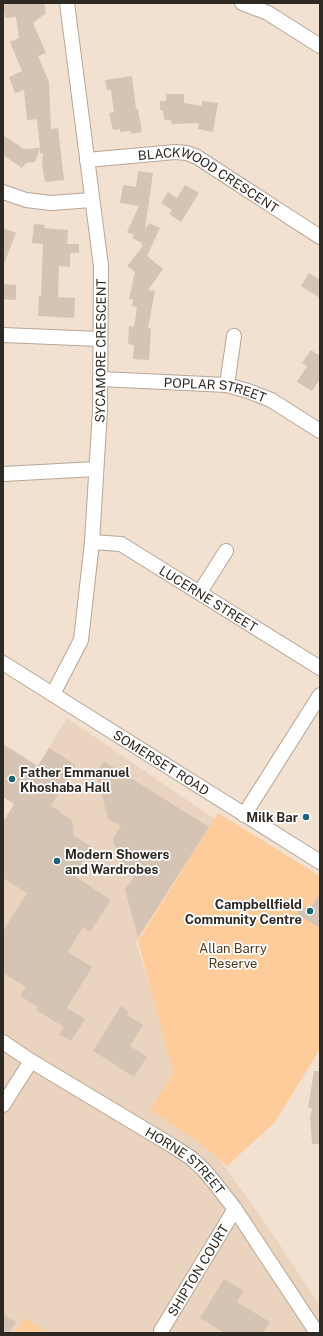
<svg xmlns="http://www.w3.org/2000/svg" width="323" height="1336" viewBox="0 0 323 1336" font-family="'Public Sans',sans-serif">
<style>
.built{fill:#ebd4bf}
.green{fill:#fecc9b}
.building{fill:#d5c4b4}
.lines{fill:none;stroke-linecap:round;stroke-linejoin:round}
.minor-casing{stroke:#b7a697;stroke-width:16}
.minor{stroke:#fff;stroke-width:14}
.poi-dot{fill:#1b6272;stroke:#fff;stroke-width:1.5}
.labels{text-anchor:middle;stroke-width:3.5;stroke-linejoin:round;paint-order:stroke}
.street-label{font-size:13px;fill:#2f2923;stroke:#fff}
.poi-label{font-size:13px;font-weight:bold;fill:#2f2923;stroke:#fff;text-anchor:start}
.park-label{font-size:13px;fill:#553818;stroke:#fff}
</style>
<rect width="100%" height="100%" fill="#f2e1d0"/>
<polygon class="built" points="67,718 215,819 136,942 178,1074 150,1111 198,1141 211,1151 226,1168 272,1233 320,1306 320,1333 49,1333 25,1318 15,1333 3,1333 3,822"/>
<g class="green">
<path d="M218 813 320 876V1049L275 1122 227 1166C203 1145 178 1127 150 1111L173 1073 138 941Z"/>
<polygon points="25,1318 49,1333 15,1333"/>
</g>
<g class="building">
<polygon points="3,3 44,3 46,13 33,23 46,53 38,56 49,82 51,129 58,128 64,180 45,182 42,164 43,154 40,153 40,148 35,162 26,163 22,168 3,155 3,135 24,149 40,148 37,119 27,120 24,90 15,93 9,77 22,71 10,42 19,38 16,17 5,18"/>
<polygon points="132,76 136,109 138,109 142,132 131,134 131,131 120,132 120,129 113,130 109,113 114,112 111,90 107,90 105,80"/>
<polygon points="166,94 184,94 184,103 202,106 202,101 218,103 213,132 198,129 199,123 172,124 171,120 164,120 163,110 160,110 160,101 166,101"/>
<polygon points="138,171 153,173 145,229 149,223 160,228 147,256 163,269 148,290 155,291 148,328 151,328 149,360 133,359 134,345 128,344 129,326 134,327 137,307 132,306 133,299 129,299 135,272 127,266 143,246 141,245 142,243 132,238 134,235 127,232 139,206 120,203 123,185 136,187"/>
<polygon points="185,185 199,193 181,222 169,214 172,210 161,203 168,192 177,198"/>
<polygon points="34,224 45,225 44,228 68,230 67,244 79,244 79,253 70,253 70,267 59,266 58,297 75,298 74,318 38,316 39,296 41,296 43,244 32,243"/>
<polygon points="3,228 16,233 4,264 3,264"/>
<polygon points="309,273 320,280 320,298 301,286"/>
<polygon points="3,284 16,285 16,300 3,299"/>
<polygon points="311,350 320,356 320,379 312,391 297,382 307,366 302,363"/>
<polygon points="3,744 38,766 49,748 76,765 51,806 60,811 59,812 72,820 74,836 92,847 74,875 76,876 76,877 111,900 90,932 83,927 68,952 92,967 67,1008 85,1019 71,1041 59,1034 64,1027 36,1010 38,1007 20,996 26,987 3,973 3,931 27,893 3,878 3,822 14,804 3,797"/>
<polygon points="104,761 209,827 138,938 125,889 134,877 121,869 113,839 121,826 108,819 96,773"/>
<polygon points="320,893 320,928 297,914 301,908 311,907"/>
<polygon points="121,1006 129,1012 127,1015 143,1025 130,1046 147,1057 134,1077 93,1051"/>
<polygon points="314,1071 320,1071 320,1144 312,1144 310,1117 312,1108 308,1108"/>
<polygon points="224,1279 244,1291 237,1302 270,1322 263,1333 224,1333 200,1318"/>
<polygon points="3,1314 16,1322 9,1333 3,1333"/>
</g>
<g class="lines">
<defs>
<g id="minor">
<polyline points="242,3 268,13 320,46"/>
<path id="s1" d="M87 160 175 152 187 153 197 157 320 237"/>
<polyline points="3,192 26,200 51,203 92,200"/>
<polyline points="3,335 100,339"/>
<path id="s2" d="M100 379 227 385 248 391 271 400 320 431"/>
<polyline points="227,385 234,336"/>
<polyline points="3,474 96,469"/>
<path id="s3" d="M92 542 121 544 320 668"/>
<polyline points="200,592 226,551"/>
<path id="s4" d="M3 663 320 862"/>
<path id="s5" d="M53 694 81 640 92 542 100 410 101 266 67 3"/>
<polyline points="244,815 320,695"/>
<path id="s6" d="M3 1042 31 1061 171 1145 191 1158 203 1169 214 1182 235 1209 317 1333"/>
<polyline points="3,1105 31,1061"/>
<path id="s7" d="M161 1331 235 1209"/>
</g>
</defs>
<use href="#minor" class="minor-casing"/>
<use href="#minor" class="minor"/>
</g>
<g class="poi-dot">
<circle cx="12" cy="779" r="4"/>
<circle cx="306" cy="817" r="4"/>
<circle cx="57" cy="861" r="4"/>
<circle cx="310" cy="911" r="4"/>
</g>
<g class="labels">
<g class="street-label">
<text dy="5" stroke="none"><textPath href="#s1" startOffset="129">BLACKWOOD CRESCENT</textPath></text>
<text dy="5" stroke="none"><textPath href="#s5" startOffset="351">SYCAMORE CRESCENT</textPath></text>
<text dy="5" stroke="none"><textPath href="#s2" startOffset="116">POPLAR STREET</textPath></text>
<text dy="5" stroke="none"><textPath href="#s3" startOffset="132">LUCERNE STREET</textPath></text>
<text dy="5" stroke="none"><textPath href="#s4" startOffset="187">SOMERSET ROAD</textPath></text>
<text dy="5" stroke="none"><textPath href="#s6" startOffset="218">HORNE STREET</textPath></text>
<text dy="5" stroke="none"><textPath href="#s7" startOffset="71">SHIPTON COURT</textPath></text>
</g>
<g class="poi-label">
<text x="20" y="777">Father Emmanuel<tspan x="20" dy="15">Khoshaba Hall</tspan></text>
<text x="298" y="822" text-anchor="end">Milk Bar</text>
<text x="65" y="859">Modern Showers<tspan x="65" dy="15">and Wardrobes</tspan></text>
<text x="302" y="909" text-anchor="end">Campbellfield<tspan x="302" dy="15">Community Centre</tspan></text>
</g>
<g class="park-label">
<text x="233" y="953">Allan Barry<tspan x="233" dy="15">Reserve</tspan></text>
</g>
</g>
<rect width="323" height="1336" fill="none" stroke="#2f2923" stroke-width="8"/>
</svg>
